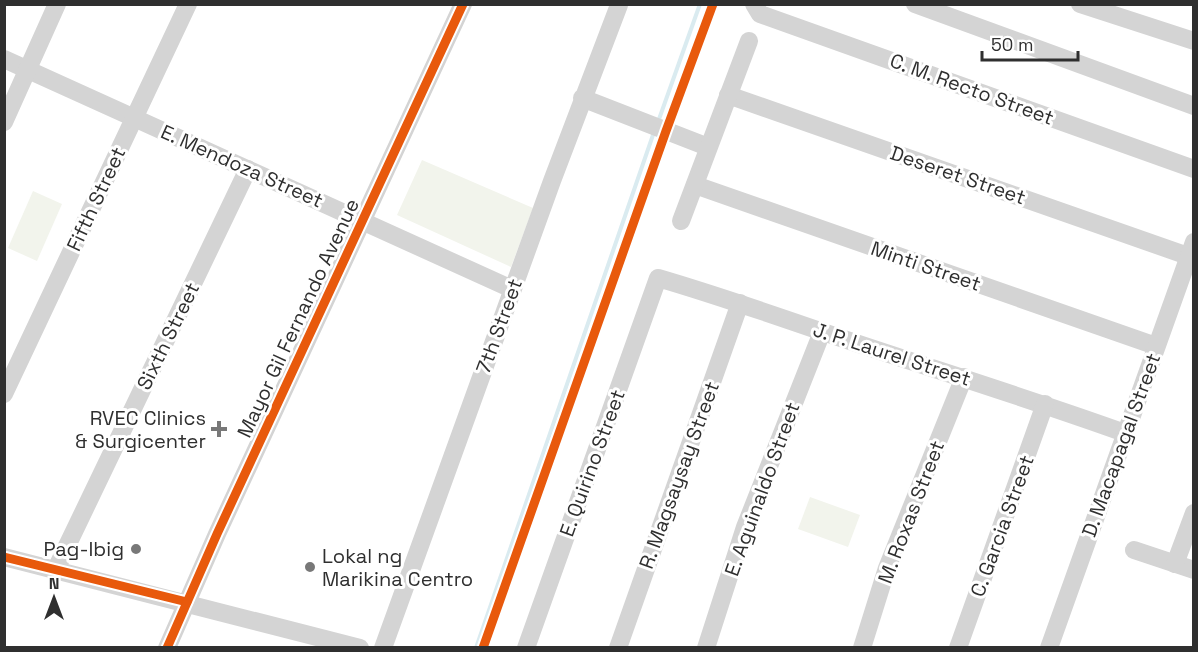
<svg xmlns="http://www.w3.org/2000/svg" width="1198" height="652" viewBox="0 0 1198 652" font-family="'Space Grotesk',sans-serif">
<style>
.green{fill:#f2f4ec}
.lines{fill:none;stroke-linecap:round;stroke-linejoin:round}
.stream{stroke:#daebf0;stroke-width:4}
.minor{stroke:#d4d4d4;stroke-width:18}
.cycleway-casing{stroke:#fff;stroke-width:13}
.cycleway{stroke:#e8590c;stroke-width:9}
.poi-dot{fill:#787878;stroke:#fff;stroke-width:2}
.labels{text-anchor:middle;stroke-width:6;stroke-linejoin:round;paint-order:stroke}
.street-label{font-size:20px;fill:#2f2f2f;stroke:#fff}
.poi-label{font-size:20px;fill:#2f2f2f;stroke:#fff;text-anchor:end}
</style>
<rect width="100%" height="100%" fill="#fff"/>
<g class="green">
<polygon points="422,160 533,208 511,267 397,215"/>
<polygon points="33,191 62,204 37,261 8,248"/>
<polygon points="810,497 860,515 848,547 798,529"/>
</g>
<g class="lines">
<g class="stream">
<polyline points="658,122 700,4"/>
<polyline points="476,648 654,132"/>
</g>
<g class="minor">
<polyline points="754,4 760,14 1194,169"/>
<polyline points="915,4 1194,106"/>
<polyline points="1080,4 1194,41"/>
<polyline points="4,59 512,289"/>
<polyline points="728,95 1188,256"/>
<polyline points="582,98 708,147"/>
<polyline points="4,122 57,4"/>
<polyline points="695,185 1156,346"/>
<polyline points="681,221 749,41"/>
<polyline points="4,394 188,4"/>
<polyline points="1134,550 1194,570"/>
<polyline points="4,557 360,648"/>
<polyline points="1175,564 1194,513"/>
<polyline points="56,569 248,169"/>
<polyline points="167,648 217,534 463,4"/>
<polyline points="383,648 552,181 619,5"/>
<path d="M526 648 658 278C713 294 768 313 823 332 923 366 1025 397 1125 433"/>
<polyline points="618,648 740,303"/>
<polyline points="706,648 745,527 822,332"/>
<polyline points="862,648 887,568 964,377"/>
<polyline points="958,648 1045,404"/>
<polyline points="1049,648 1194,242"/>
</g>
<defs>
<g id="cycleway">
<polyline points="4,557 187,602"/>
<polyline points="167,648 217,534 463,4"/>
<polyline points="483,648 666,131 713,4"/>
</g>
</defs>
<use href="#cycleway" class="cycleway-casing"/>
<use href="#cycleway" class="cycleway"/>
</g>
<g class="poi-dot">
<path d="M216 420h6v6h6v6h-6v6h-6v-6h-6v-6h6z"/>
<circle cx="136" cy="549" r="6"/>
<circle cx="310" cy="567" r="6"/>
</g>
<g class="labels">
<g class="street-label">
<text transform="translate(972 89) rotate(20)" y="7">C. M. Recto Street</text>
<text transform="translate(242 166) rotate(24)" y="7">E. Mendoza Street</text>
<text transform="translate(958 175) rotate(19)" y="7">Deseret Street</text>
<text transform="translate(96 199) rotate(-65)" y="7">Fifth Street</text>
<text transform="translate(926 266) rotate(19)" y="7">Minti Street</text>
<text transform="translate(298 318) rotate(-65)" y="7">Mayor Gil Fernando Avenue</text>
<text transform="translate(499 326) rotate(-70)" y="7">7th Street</text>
<text transform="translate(168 336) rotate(-64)" y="7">Sixth Street</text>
<text transform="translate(892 354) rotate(18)" y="7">J. P. Laurel Street</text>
<text transform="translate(1121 445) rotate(-70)" y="7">D. Macapagal Street</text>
<text transform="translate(592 463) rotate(-70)" y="7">E. Quirino Street</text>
<text transform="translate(679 475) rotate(-70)" y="7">R. Magsaysay Street</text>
<text transform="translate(762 489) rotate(-70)" y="7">E. Aguinaldo Street</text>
<text transform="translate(911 512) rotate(-69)" y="7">M. Roxas Street</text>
<text transform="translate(1002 526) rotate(-70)" y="7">C. Garcia Street</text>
</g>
<g class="poi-label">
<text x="206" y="425">RVEC Clinics<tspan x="206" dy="23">&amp; Surgicenter</tspan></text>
<text x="124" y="556">Pag-Ibig</text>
<text x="322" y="563" text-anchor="start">Lokal ng<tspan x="322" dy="23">Marikina Centro</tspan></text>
</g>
</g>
<rect width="1198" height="652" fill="none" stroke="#2f2f2f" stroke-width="12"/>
<g transform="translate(54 598)" stroke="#ffffff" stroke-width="4.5" paint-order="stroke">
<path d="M0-4.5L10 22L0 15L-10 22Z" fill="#2f2f2f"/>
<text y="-9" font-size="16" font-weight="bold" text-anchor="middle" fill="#2f2f2f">N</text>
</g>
<path d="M982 51v9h96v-9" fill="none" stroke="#2f2f2f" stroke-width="3"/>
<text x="991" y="51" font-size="18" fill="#2f2f2f" stroke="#ffffff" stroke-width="4.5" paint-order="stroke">50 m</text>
</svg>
